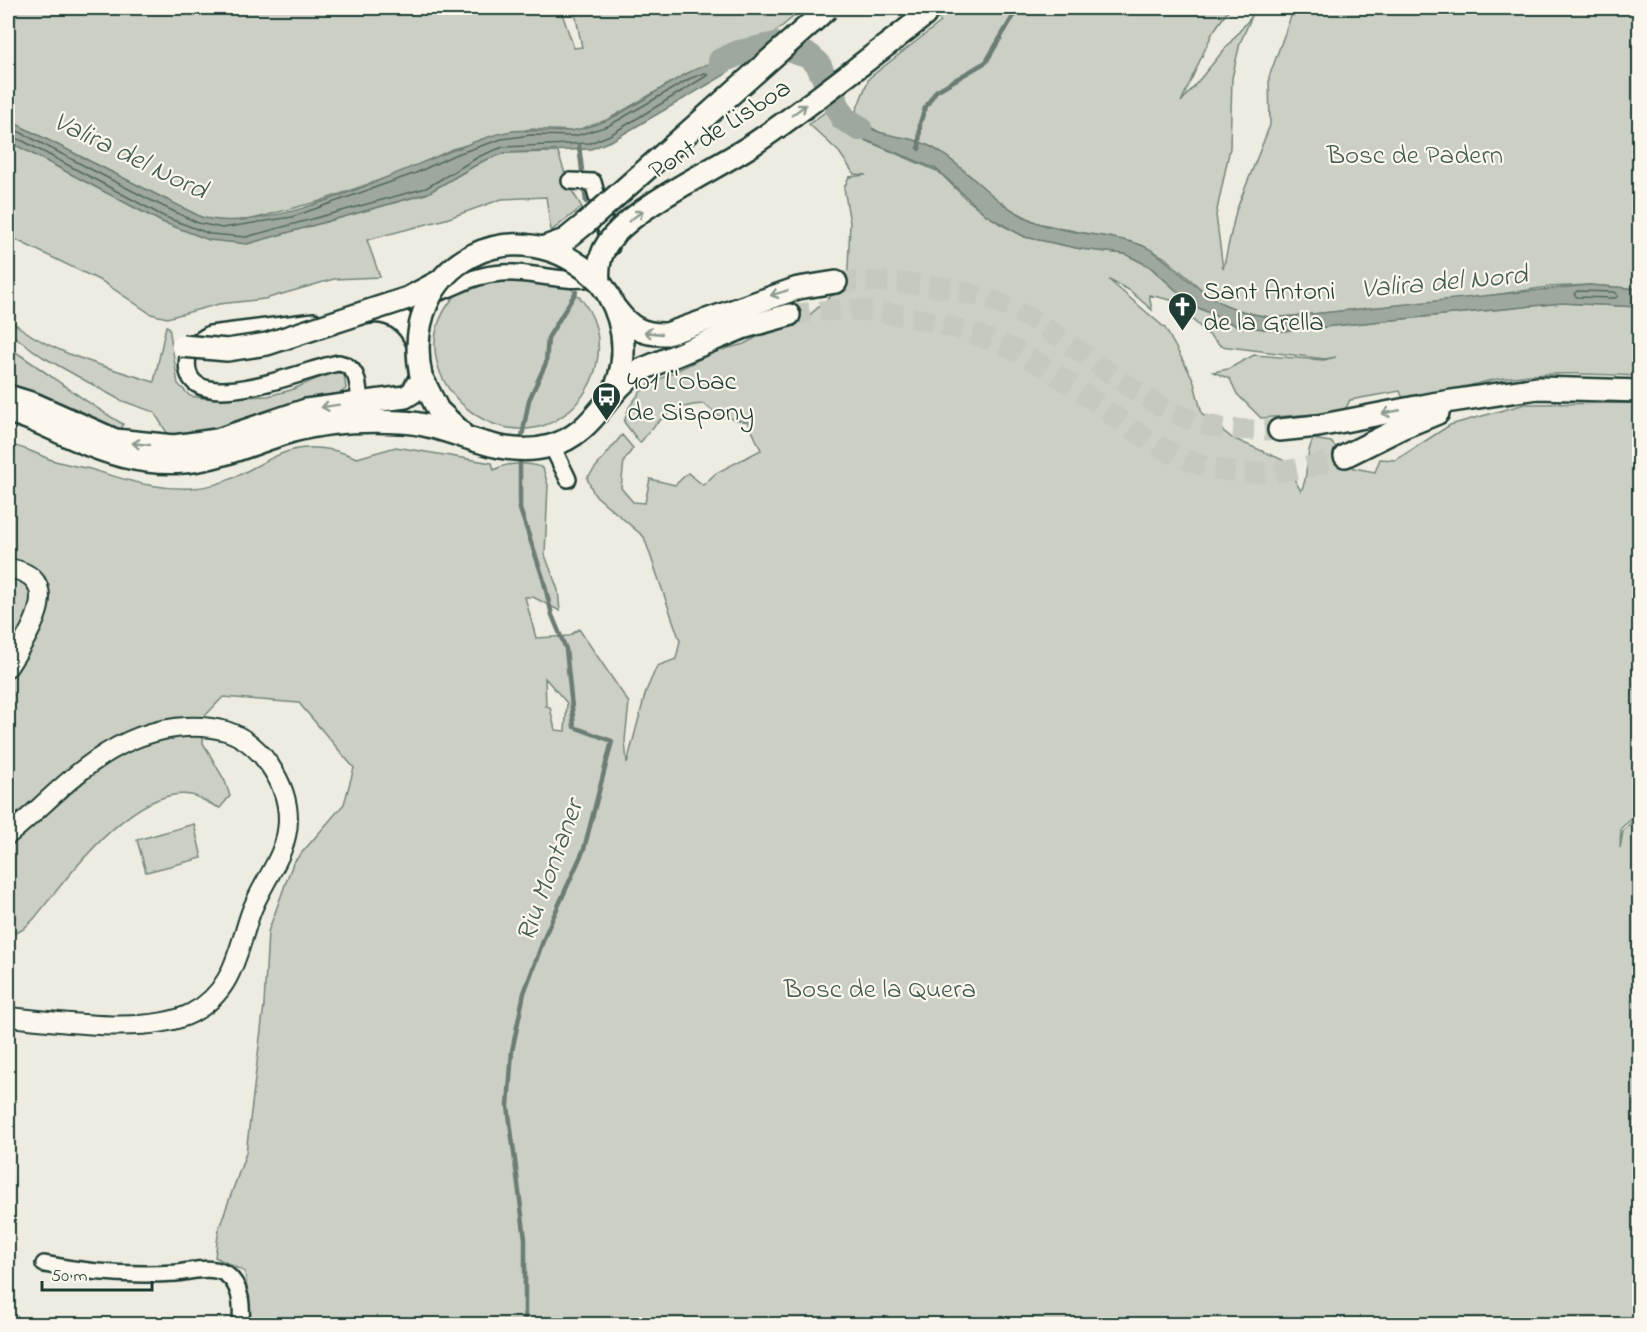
<svg xmlns="http://www.w3.org/2000/svg" width="1647" height="1332" viewBox="0 0 1647 1332" font-family="'Indie Flower',sans-serif">
<style>
.green{fill:#cbcfc4;stroke:#75867c;stroke-width:1.5;fill-rule:evenodd}
.water{fill:#9fa89f;stroke:#6c7d74;stroke-width:1.5}
.lines{fill:none;stroke-linecap:round;stroke-linejoin:round}
.shore{stroke:#52685f;stroke-width:1.5}
.stream{stroke:#6c7d74;stroke-width:4.5}
.river{stroke:#9fa89f;stroke-width:26}
.highway-tunnel{stroke:#c5c9be;stroke-width:21;stroke-dasharray:21 10;stroke-linecap:butt}
.minor-casing{stroke:#1f3d34;stroke-width:20}
.major-casing{stroke:#1f3d34;stroke-width:22}
.highway-casing{stroke:#1f3d34;stroke-width:26}
.minor{stroke:#fbf7ec;stroke-width:15}
.major{stroke:#fbf7ec;stroke-width:18}
.highway{stroke:#fbf7ec;stroke-width:21}
.highway-bridge-casing{stroke:#1f3d34;stroke-width:26;stroke-linecap:butt}
.highway-bridge{stroke:#fbf7ec;stroke-width:21}
.oneway{stroke:#8d9a90}
.labels{text-anchor:middle;stroke-width:4.5;stroke-linejoin:round;paint-order:stroke}
.street-label{font-size:27px;fill:#1f3d34;stroke:#fbf7ec}
.park-label{font-size:27px;fill:#415a51;stroke:#fbf7ec}
.poi-label{font-size:27px;fill:#1f3d34;stroke:#fbf7ec;text-anchor:start}
.water-label{font-size:28px;font-style:italic;fill:#455d54;stroke:#fbf7ec}
</style>
<rect width="100%" height="100%" fill="#eeece1"/>
<filter id="ink" filterUnits="userSpaceOnUse"><feTurbulence type="fractalNoise" baseFrequency=".0167" numOctaves="2"/><feDisplacementMap in="SourceGraphic" scale="12" xChannelSelector="R" yChannelSelector="G"/><feConvolveMatrix kernelMatrix="1 2 1 2 8 2 1 2 1" color-interpolation-filters="sRGB"/></filter>
<g filter="url(#ink)">
<g class="green">
<polygon points="8,8 560,8 574,48 582,47 574,8 804,8 763,42 688,73 607,120 574,131 530,129 452,149 414,168 320,201 249,220 222,222 203,218 8,120"/>
<polygon points="928,8 1230,8 1213,32 1181,102 1252,16 1240,43 1232,78 1230,148 1216,215 1223,269 1236,211 1270,125 1269,77 1294,8 1639,8 1639,289 1589,285 1548,287 1480,297 1274,318 1237,312 1215,301 1164,257 1141,245 1037,223 996,201 932,147 880,133 854,116 869,78 941,22"/>
<path d="M828 110 853 135 939 172 966 199 1000 224 1025 237 1081 249 1125 254 1149 266 1187 300 1199 308 1237 326 1283 331 1562 303 1639 307V376C1592 374 1545 371 1498 379 1466 385 1436 396 1404 402L1400 391 1350 400 1344 412 1261 418 1237 394 1230 379 1213 372 1228 369 1254 355 1324 360 1336 357 1325 359 1221 346 1171 300 1149 295 1152 310 1129 290 1109 280 1165 328 1193 379 1202 414 1232 438 1283 460 1301 491C1310 475 1303 460 1313 439L1331 442 1354 468 1375 472 1380 459 1396 460 1450 425 1525 404 1639 403 1640 812 1621 828 1620 848 1623 831 1639 814V1324H250L245 1272 215 1257 219 1228 246 1153 264 1005 268 932 293 863 344 804 354 768 299 703 223 697 203 718V743L225 781 230 796 220 808C211 805 200 797 191 795 133 785 65 881 33 920L22 930 8 936V445C25 446 39 456 55 461 65 464 76 466 86 468 125 479 151 490 193 488 259 484 278 424 357 458L396 447 492 463 494 470C507 462 529 462 543 468L548 485 545 555 558 590 560 611 533 597H525L536 638 569 636 579 629 629 703 625 740 627 763 646 691 657 666 676 659 680 641 644 537 594 494 587 478 622 435 633 448 624 461 621 488 633 502 645 503 650 479 675 485 688 473 703 485 716 473 761 450 748 422 719 416 704 404C672 405 658 419 640 443L624 422 629 407 644 387 714 352 744 344 772 329 805 319 831 296 847 290 850 223 844 188 849 177 866 175 854 174 839 152 809 124ZM545 678 567 703 565 731 555 730 550 707 546 706Z"/>
<polygon points="8,141 162,222 247,244 426,194 483,161 505,153 558,152 569,186 582,207 551,231 546,197 502,199 446,219 367,240 380,277 334,279 265,299 219,304 167,318 151,314 103,282 8,236"/>
<path d="M477 278 559 279C585 297 601 322 598 355 596 376 587 393 573 407 507 473 394 377 450 302 457 292 467 285 477 278Z"/>
<path d="M8 318C47 353 105 366 154 382L166 326 169 327 178 384 190 396 203 398 268 396 291 390 325 375 335 372 344 374 346 389 337 395 312 398 230 427 192 438 169 436 154 412 120 400 43 357 8 332Z"/>
<path d="M8 347C47 372 83 401 123 424L121 431 8 388Z"/>
<polygon points="194,824 202,858 146,872 137,840"/>
</g>
<g class="water">
<path d="M763 42 723 76 613 140 591 149 505 153 483 161 428 193 247 244 209 240 162 222 8 141V120L201 217C282 238 418 157 498 134 524 126 550 135 575 130 585 129 596 124 605 121 634 109 660 87 688 73 712 61 738 52 763 42Z"/>
<path d="M845 97C867 148 899 127 935 149 972 171 996 208 1038 223 1071 235 1109 233 1141 245 1157 251 1169 264 1181 274 1215 303 1231 311 1274 318L1589 285 1639 289V307L1562 303 1283 331 1237 326 1199 308 1187 300 1149 266 1125 254 1081 249 1025 237 986 215 936 169 853 135 828 110Z"/>
</g>
<g class="lines">
<g class="shore">
<polyline points="8,126 150,200 198,223 222,228 292,217 416,173 454,155 502,139 531,135 575,136 608,126 691,78 705,73 708,75 610,135 590,143 503,147 480,156 426,188 246,237 210,234 165,217 23,141 8,136"/>
<polygon points="1577,291 1615,292 1618,296 1615,298 1577,297 1574,294"/>
</g>
<g class="stream">
<polyline points="579,146 586,202"/>
<polyline points="919,149 920,123 925,108 936,91 986,62 1018,8"/>
<polyline points="521,442 529,400 546,363 548,338 576,292"/>
<polyline points="520,453 520,509 543,578 552,615 566,649 574,727 612,741 584,849 546,933 524,993 512,1051 508,1106 525,1239 525,1324"/>
</g>
<polyline class="river" points="721,61 739,53 776,45 809,56 818,64 843,118 859,128"/>
<g class="highway-tunnel">
<path d="M836 282C901 280 969 284 1027 317 1084 348 1145 410 1207 425 1231 431 1255 430 1279 430"/>
<path d="M789 315C804 313 819 311 834 310 884 307 964 327 1010 348 1034 359 1055 374 1076 388 1107 410 1139 437 1174 454 1229 481 1289 476 1345 456"/>
</g>
<defs>
<g id="minor">
<polyline points="570,181 593,182 611,247"/>
<path d="M431 295C459 287 470 275 502 273 536 271 567 286 600 276"/>
<path d="M314 321 210 334C201 339 191 345 188 356 176 427 315 365 339 363 359 367 358 385 360 402"/>
<polyline points="552,446 568,479"/>
<path d="M44 1264C89 1273 131 1276 176 1273 192 1271 212 1265 226 1274 242 1286 242 1306 241 1324"/>
</g>
<g id="major">
<path d="M8 568C70 578 26 638 8 667"/>
<path d="M8 835C48 803 80 763 129 741 158 728 195 722 226 731 261 742 288 784 288 819 288 856 261 882 250 915 237 954 232 992 192 1013 148 1036 57 1021 8 1017"/>
</g>
<g id="highway">
<polyline points="896,38 925,15"/>
<path d="M599 281C623 313 631 353 614 391"/>
<path d="M616 309C630 328 643 335 667 334L798 288 836 282"/>
<path d="M364 313C389 308 407 319 417 342"/>
<polyline points="421,376 438,410 460,431"/>
<polyline points="8,396 34,404 115,440 174,446 217,440 306,410 405,397 413,392 421,376"/>
<path d="M8 412C31 417 53 430 75 439 109 455 146 465 184 462 222 459 257 441 293 431 329 421 364 420 401 422 453 424 497 461 550 446 594 434 604 394 638 371L742 328 789 315"/>
<polyline points="1279,430 1318,426 1432,404 1538,388 1640,391"/>
<polyline points="1345,456 1401,428 1438,413"/>
</g>
</defs>
<use href="#minor" class="minor-casing"/>
<use href="#major" class="major-casing"/>
<use href="#highway" class="highway-casing"/>
<use href="#minor" class="minor"/>
<use href="#major" class="major"/>
<use href="#highway" class="highway"/>
<defs>
<g id="highway-bridge">
<polyline points="545,247 565,240 586,223 828,8"/>
<path d="M599 281C597 263 602 248 614 235 645 201 712 171 752 145 802 112 848 74 896 38"/>
<polyline points="182,346 227,350 267,344 408,298 438,282"/>
<path d="M421 376C398 263 517 201 599 281"/>
</g>
</defs>
<use href="#highway-bridge" class="highway-bridge-casing"/>
<use href="#highway-bridge" class="highway-bridge"/>
</g>
<defs><path id="oneway-shaft" d="M-6 0H5M1.5-3L5.5 0L1.5 3" fill="none" stroke-width="1.6" stroke-linecap="round" stroke-linejoin="round" transform="scale(1.5)"/></defs>
<g class="oneway">
<use href="#oneway-shaft" transform="translate(799 110) rotate(-37)"/>
<use href="#oneway-shaft" transform="translate(636 216) rotate(-37)"/>
<use href="#oneway-shaft" transform="translate(779 293) rotate(163)"/>
<use href="#oneway-shaft" transform="translate(653 333) rotate(-174)"/>
<use href="#oneway-shaft" transform="translate(330 406) rotate(171)"/>
<use href="#oneway-shaft" transform="translate(1391 412) rotate(169)"/>
<use href="#oneway-shaft" transform="translate(141 444) rotate(-174)"/>
</g>
</g>
<defs>
<symbol id="church-pin" viewBox="-11 -11 22 30"><path d="M0 17L-7.5 6A9.5 9.5 0 1 1 7.5 6Z" fill="#1f3d34" stroke="#fbf7ec"/><path d="M-1.2-6h2.4v3.5h3.3v2.4h-3.3V6h-2.4V-.1h-3.3v-2.4h3.3Z" fill="#fff"/></symbol>
<symbol id="bus-pin" viewBox="-11 -11 22 30"><path d="M0 17L-7.5 6A9.5 9.5 0 1 1 7.5 6Z" fill="#1f3d34" stroke="#fbf7ec"/><path d="M-5-6H5V4H4V6H2V4H-2V6H-4V4H-5ZM-3.5-4V0h7V-4ZM-3.5 1.2v1.5H-2V1.2ZM2 1.2v1.5H3.5V1.2Z" fill="#fff"/></symbol>
</defs>
<g fill-rule="evenodd">
<use href="#church-pin" x="1166" y="290" width="33" height="45"/>
<use href="#bus-pin" x="590" y="380" width="33" height="45"/>
</g>
<g class="labels">
<g class="street-label">
<text transform="translate(719 128) rotate(-33)" y="9">Pont de Lisboa</text>
</g>
<g class="park-label">
<text x="1415" y="163">Bosc de Padern</text>
<text x="880" y="997">Bosc de la Quera</text>
</g>
<g class="poi-label">
<text x="1203" y="299">Sant Antoni<tspan x="1203" dy="31">de la Grella</tspan></text>
<text x="627" y="389">401 L'Obac<tspan x="627" dy="31">de Sispony</tspan></text>
</g>
<g class="water-label">
<text transform="translate(131 154) rotate(26)" y="10">Valira del Nord</text>
<text transform="translate(1444 280) rotate(-5)" y="10">Valira del Nord</text>
<text transform="translate(548 870) rotate(-70)" y="10">Riu Montaner</text>
</g>
</g>
<rect width="1647" height="1332" fill="none" stroke="#fbf7ec" stroke-width="30"/>
<rect x="15" y="15" width="1617" height="1302" fill="none" stroke="#1f3d34" stroke-width="2" filter="url(#ink)"/>
<path d="M42 1281v9h110v-9" fill="none" stroke="#1f3d34" stroke-width="3"/>
<text x="51" y="1281" font-size="18" fill="#1f3d34" stroke="#fbf7ec" stroke-width="4.5" paint-order="stroke">50 m</text>
</svg>
